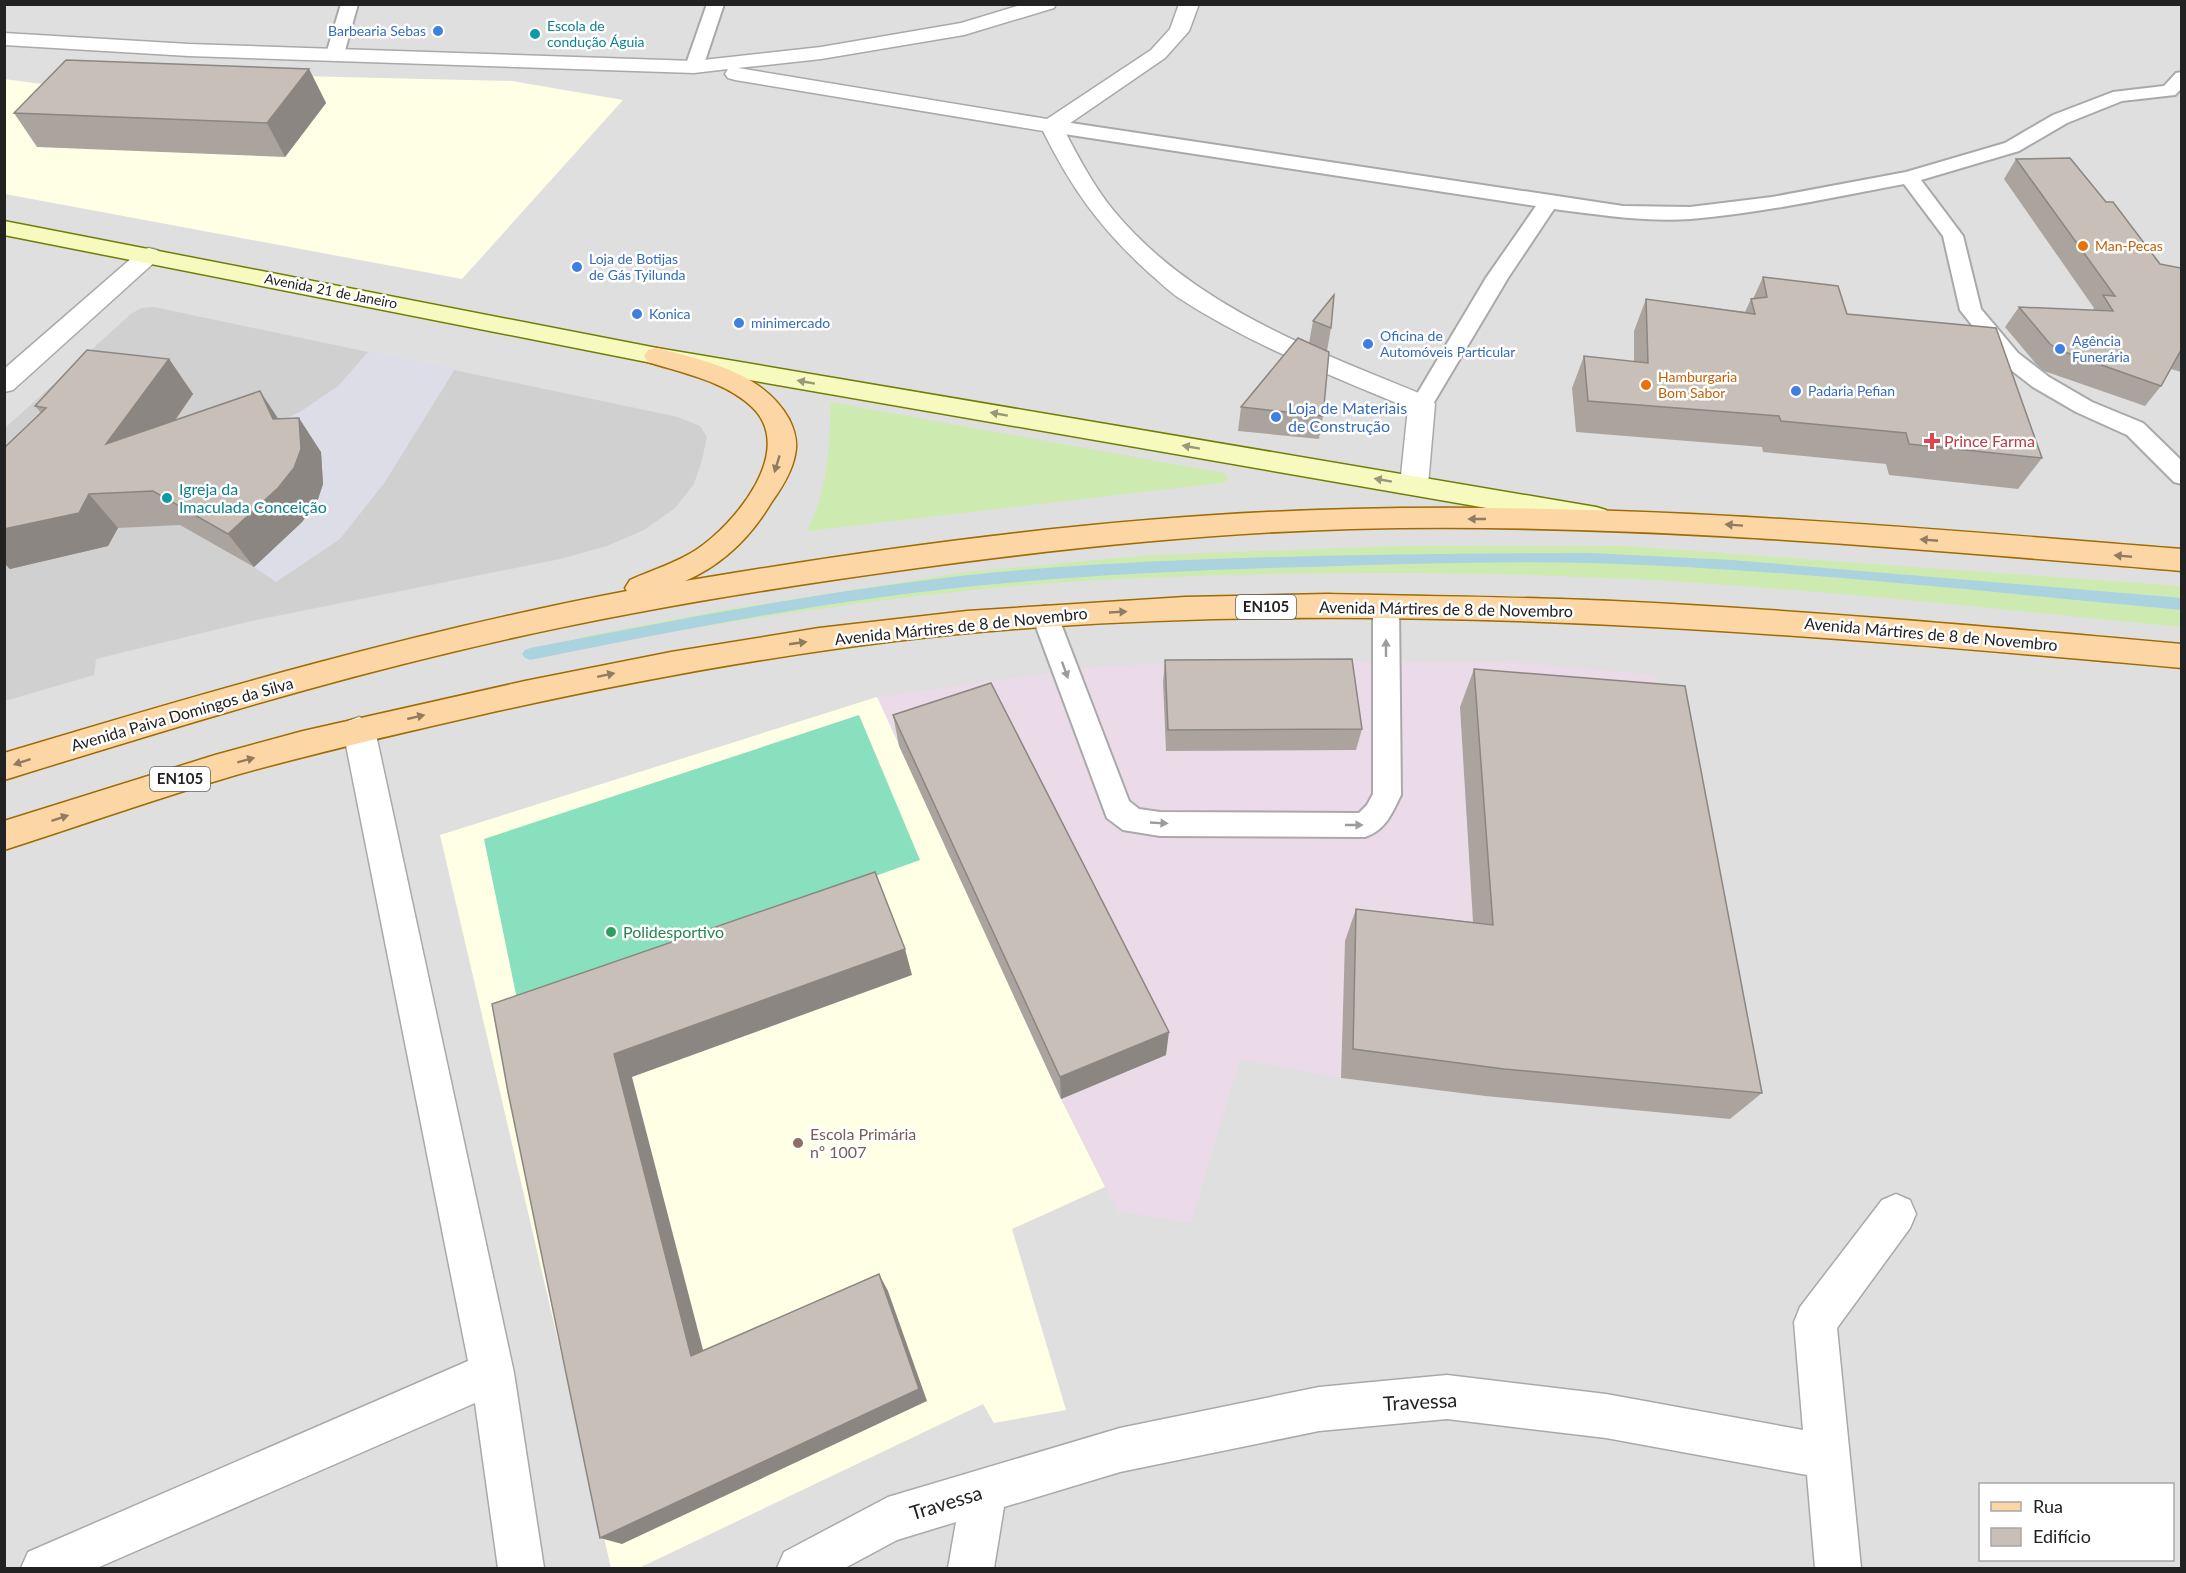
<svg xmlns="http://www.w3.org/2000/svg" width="2186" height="1573" viewBox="0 0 2186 1573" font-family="Lato,sans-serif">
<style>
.residential{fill:#e0dfdf;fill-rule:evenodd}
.industrial{fill:#ebdbe8}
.education{fill:#ffffe5}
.religious{fill:#d0d0d0}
.grass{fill:#cdebb0}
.pitch{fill:#88e0be}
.plaza{fill:#dddde8}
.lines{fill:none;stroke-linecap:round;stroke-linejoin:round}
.stream{fill:#aad3df;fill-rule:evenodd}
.lane-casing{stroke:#a9a9a9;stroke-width:4}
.street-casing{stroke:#a9a9a9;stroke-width:3}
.secondary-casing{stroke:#707d05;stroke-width:3}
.primary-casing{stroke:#a06b00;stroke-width:3}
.lane{fill:#fff;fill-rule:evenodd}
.street{fill:#fff;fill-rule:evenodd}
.secondary{fill:#f7fabf;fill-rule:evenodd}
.primary{fill:#fcd6a4;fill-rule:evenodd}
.wall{fill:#aba49e}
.shaded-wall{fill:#8b8681}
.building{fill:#c7bfb8;stroke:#8b8681;stroke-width:1.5}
.oneway{fill:#979978}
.oneway2{fill:#8f7c63}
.oneway3{fill:#9c9c9c}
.shop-dot{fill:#3f7fe0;stroke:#fff;stroke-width:2}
.culture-dot{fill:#0f9aa8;stroke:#fff;stroke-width:2}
.food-dot{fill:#e8710a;stroke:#fff;stroke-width:2}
.health-dot{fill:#e0444e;stroke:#fff;stroke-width:2}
.leisure-dot{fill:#2e9e5b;stroke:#fff;stroke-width:2}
.education-dot{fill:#8d6e63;stroke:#fff;stroke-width:2}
.labels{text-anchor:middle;stroke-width:5;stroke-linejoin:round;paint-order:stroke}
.far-culture-label{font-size:14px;fill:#0d838f;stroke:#fff;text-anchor:start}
.far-shop-label{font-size:14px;fill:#366cbe;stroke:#fff;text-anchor:start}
.far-food-label{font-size:14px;fill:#c56008;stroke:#fff;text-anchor:start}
.far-street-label{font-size:14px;fill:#222;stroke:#fff}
.shield{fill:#fff;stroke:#646464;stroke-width:1.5}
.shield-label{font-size:15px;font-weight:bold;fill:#222}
.shop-label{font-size:16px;fill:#366cbe;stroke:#fff;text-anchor:start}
.health-label{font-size:16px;fill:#be3a42;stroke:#fff;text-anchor:start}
.culture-label{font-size:16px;fill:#0d838f;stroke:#fff;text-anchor:start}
.street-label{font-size:16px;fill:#222;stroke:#fff}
.leisure-label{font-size:16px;fill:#27864d;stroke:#fff;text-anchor:start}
.education-label{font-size:16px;fill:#785e54;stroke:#fff;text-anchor:start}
.near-street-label{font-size:20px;fill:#222;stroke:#fff}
</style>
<rect width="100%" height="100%" fill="#f2efe9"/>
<path class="residential" d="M5 5H2181V1568H5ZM1980 1484H2172V1560H1980Z"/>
<polygon class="industrial" points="1329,661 1522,663 1655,675 1730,1119 1485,1096 1341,1078 1240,1059 1191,1223 1118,1211 1061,1099 877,697 1101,666"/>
<g class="education">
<polygon points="83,71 512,81 623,100 462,279 5,194 4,79 65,87"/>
<polygon points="877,697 1061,1099 1105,1187 1012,1229 1066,1410 994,1423 983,1404 639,1568 611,1568 440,835"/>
</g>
<polygon class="religious" points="154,307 678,417 700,426 707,437 702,460 694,484 675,508 644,530 607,546 560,559 251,621 96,659 94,675 5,701 5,428 132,313 142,308"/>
<g class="grass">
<path d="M830 402 1224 473 1229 480 1221 483 807 531C827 491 831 446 830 402Z"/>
<path d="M1399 546H1625L2181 586V627C2005 610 1827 590 1650 580 1462 570 1272 571 1083 581 897 592 714 625 530 654L586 636 723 610 966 572 1150 555Z"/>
</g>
<polygon class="pitch" points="859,715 920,860 518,1004 484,839"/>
<polygon class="plaza" points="369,351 455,369 385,482 340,539 276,582 254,567 302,522 270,425 300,412 338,386"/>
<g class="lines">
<path class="stream" d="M1589 553 1732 560 2182 598V610C1985 592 1788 569 1591 563 1497 561 1402 564 1307 567 1163 571 1018 578 875 598 759 614 645 637 530 660L525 658 522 654 525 650 530 648C696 616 863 583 1032 569 1218 555 1403 554 1589 553Z"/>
<defs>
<g id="lane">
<polygon points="341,4 358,4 344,54 341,58 329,58 326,54"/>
<polygon points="707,4 724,4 703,67 700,71 688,71 685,67"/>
<path d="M2182 72V88L2175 95 2122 101 2067 123 2019 151 1921 180 1963 236 1981 309 2018 353 2049 377 2092 402 2143 423 2182 461V484L2174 482 2127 435 2076 412 2033 387 2002 363 1960 310 1943 236 1904 184C1834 197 1763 213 1691 219 1646 222 1600 215 1554 209L1508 278 1430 409 1422 412 1414 409 1411 404 1486 278 1536 206 1051 132 1044 130 1042 126 1044 122 1051 120 1623 206 1690 207 1772 197 1906 172 2005 143 2053 115 2113 92 2164 86 2176 73Z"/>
<path d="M1386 596 1395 599 1399 606 1401 795C1392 813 1386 830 1365 837L1160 836 1123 830 1107 818 1032 616 1036 609 1045 606 1054 609 1058 616 1129 801 1139 809 1160 812 1359 813 1367 805 1373 794V606L1377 599Z"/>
</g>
<g id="street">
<path d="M1024 4H1056L1054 8 964 35 821 59 738 68 1047 119 1151 50 1170 29 1179 4H1199L1189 31 1165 58 1063 128C1078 156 1092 184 1113 210 1194 308 1317 351 1431 398L1435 404 1428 485 1424 492 1414 495 1404 492 1400 485 1408 408C1330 375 1251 345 1179 298 1168 291 1158 280 1148 272 1100 228 1072 189 1043 131L735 80 728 78 725 74 728 69 694 73 189 56 4 45V33L189 44 694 61 821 47 961 23Z"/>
<polygon points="149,248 157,250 161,255 157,260 13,390 4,392 4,369 141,250"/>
<polygon points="359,717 370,721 375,730 514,1373 544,1568 498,1568 475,1403 97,1568 21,1568 28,1552 468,1361 343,730 348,721"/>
<polygon points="1896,1194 1910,1200 1916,1214 1910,1228 1837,1328 1861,1568 1815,1568 1807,1475 1606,1438 1447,1419 1319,1431 1120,1472 1004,1507 994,1568 948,1568 956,1522 897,1540 845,1568 777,1568 784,1552 888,1497 1120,1428 1319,1387 1447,1375 1606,1394 1803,1430 1794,1322 1800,1307 1882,1200"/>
</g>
<polygon id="secondary" points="4,221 657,348 1596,507 1606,510 1610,517 1606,524 1596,527 657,364 4,235"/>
<g id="primary">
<path d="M657 348C705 361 763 372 789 419 795 431 798 442 795 455 792 472 781 489 771 503 750 538 722 565 685 581 905 544 1129 514 1352 509 1629 502 1906 527 2182 549V571C1905 548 1629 522 1351 529 1204 533 1056 549 910 569 756 590 603 615 452 652 301 688 153 734 4 780V753C210 691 416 631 627 591L625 588 630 580C652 570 676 563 696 550 735 524 797 450 752 407 725 381 682 373 648 362L644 356 648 350Z"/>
<path d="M1328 594C1423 596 1518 597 1613 601 1803 610 1992 627 2182 644V668C1803 634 1423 601 1042 627 854 640 668 673 484 714 401 733 318 752 236 775 158 798 82 825 4 850V821L215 755 303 731 525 681 671 652 819 628 967 611 1185 597Z"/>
</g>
</defs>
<use href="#lane" class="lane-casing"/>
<use href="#street" class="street-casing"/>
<use href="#secondary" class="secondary-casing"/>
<use href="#primary" class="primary-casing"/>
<use href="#lane" class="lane"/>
<use href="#street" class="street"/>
<use href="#secondary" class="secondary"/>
<use href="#primary" class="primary"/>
</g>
<g class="wall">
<polygon points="309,69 326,103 285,157 37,147 14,113"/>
<polygon points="2016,159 2106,202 2160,264 2181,268 2181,372 2171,369 2161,386 2145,406 2044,371 2036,364 2005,327 2019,307 2093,310 2094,308 2004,179"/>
<polygon points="1763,277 1847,314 2042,458 2018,489 1889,475 1886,464 1763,452 1762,447 1576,432 1572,388 1584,356 1634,362 1634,331 1646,299 1745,312 1751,299 1753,299"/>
<polygon points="1313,321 1331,328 1327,351 1323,416 1319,439 1238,431 1241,407 1309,343"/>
<polygon points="169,359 193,394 175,421 279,419 321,452 323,484 317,502 302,522 254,567 180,525 118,528 108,546 10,569 4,563 4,448 41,413 35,406"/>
<polygon points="1165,660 1362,729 1356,750 1166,751 1163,682"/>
<polygon points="1474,669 1762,1093 1730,1119 1485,1096 1341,1078 1345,941 1356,909 1473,922 1460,707"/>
<polygon points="893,715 1166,1055 1061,1099 899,746"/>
</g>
<g class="shaded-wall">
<polygon points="309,69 326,103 285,157 267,123"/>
<polygon points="169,359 193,394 134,478 106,444"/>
<polygon points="260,391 283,426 273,419"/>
<polygon points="299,418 321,452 323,484 317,502 302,522 254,567 228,534"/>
<polygon points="89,494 118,528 108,546 10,569 4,563 4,529"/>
<polygon points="905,949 912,975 632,1077 708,1369 691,1356 614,1054"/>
<polygon points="1169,1032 1166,1055 1061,1099 1060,1077"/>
<polygon points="879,1274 888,1291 927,1401 622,1544 600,1538"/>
</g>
<g class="building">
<polygon points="66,60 309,69 267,123 14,113"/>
<polygon points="2070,158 2106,202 2113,202 2160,264 2181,268 2181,350 2161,386 2059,350 2050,344 2019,307 2113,311 2103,295 2115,296 2016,159"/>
<polygon points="1763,277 1838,286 1847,314 1996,328 2042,458 1909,444 1906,433 1781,421 1779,416 1588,401 1584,356 1648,363 1646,299 1755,314 1751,299 1767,297"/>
<polygon points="1334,295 1331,328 1313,321"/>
<polygon points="1298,338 1329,352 1323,416 1241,407"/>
<polygon points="87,350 169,359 106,444 260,391 273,419 299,418 301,449 294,468 278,488 228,534 153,491 89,494 79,513 4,529 4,448 46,408 35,406"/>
<polygon points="1352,659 1362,729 1168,730 1165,660"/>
<polygon points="1474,669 1685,686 1762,1093 1504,1069 1353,1049 1356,909 1493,925"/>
<polygon points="991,683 1169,1032 1060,1077 893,715"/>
<polygon points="875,872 905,949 614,1054 691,1356 879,1274 919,1389 600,1538 508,1092 492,1004"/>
</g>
<defs><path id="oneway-solid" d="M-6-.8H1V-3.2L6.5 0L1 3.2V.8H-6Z" transform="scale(1.5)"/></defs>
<g class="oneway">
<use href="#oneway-solid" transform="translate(806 382) rotate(-170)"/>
<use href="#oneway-solid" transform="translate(999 414) rotate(-170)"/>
<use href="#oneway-solid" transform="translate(1191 447) rotate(-170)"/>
<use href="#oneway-solid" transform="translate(1383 480) rotate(-170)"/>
</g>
<g class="oneway2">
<use href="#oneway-solid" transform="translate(777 464) rotate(107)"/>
<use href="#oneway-solid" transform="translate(1477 519) rotate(180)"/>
<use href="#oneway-solid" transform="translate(1734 525) rotate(-176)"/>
<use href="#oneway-solid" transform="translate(1929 540) rotate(-175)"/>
<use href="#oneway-solid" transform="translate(2123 556) rotate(-175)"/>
<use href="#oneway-solid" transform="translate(1118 612) rotate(-3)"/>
<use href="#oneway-solid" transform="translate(798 643) rotate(-8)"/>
<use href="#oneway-solid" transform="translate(606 675) rotate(-12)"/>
<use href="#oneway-solid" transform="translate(416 717) rotate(-13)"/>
<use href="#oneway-solid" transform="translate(246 760) rotate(-15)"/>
<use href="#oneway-solid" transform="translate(22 762) rotate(162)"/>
<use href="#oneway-solid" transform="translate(60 818) rotate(-18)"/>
</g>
<g class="oneway3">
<use href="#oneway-solid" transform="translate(1386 648) rotate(-90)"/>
<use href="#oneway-solid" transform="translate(1065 670) rotate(70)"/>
<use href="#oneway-solid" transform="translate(1159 823) rotate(3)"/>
<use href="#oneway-solid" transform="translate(1354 825)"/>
</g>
<g class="shop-dot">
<circle cx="438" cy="31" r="6"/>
<circle cx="577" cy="267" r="6"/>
<circle cx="637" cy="314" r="6"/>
<circle cx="739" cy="323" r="6"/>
<circle cx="1368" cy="344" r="6"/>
<circle cx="2060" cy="349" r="6"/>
<circle cx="1796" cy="391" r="6"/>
<circle cx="1276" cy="417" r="6"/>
</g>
<g class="culture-dot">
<circle cx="535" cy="34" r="6"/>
<circle cx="167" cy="498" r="6"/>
</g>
<g class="food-dot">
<circle cx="2083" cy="246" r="6"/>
<circle cx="1646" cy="385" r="6"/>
</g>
<path class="health-dot" d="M1929 432h6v6h6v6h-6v6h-6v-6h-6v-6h6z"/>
<circle class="leisure-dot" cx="611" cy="932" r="6"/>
<circle class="education-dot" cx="798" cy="1143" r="6"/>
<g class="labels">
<g class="far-culture-label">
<text x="547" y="31">Escola de<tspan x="547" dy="16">condução Águia</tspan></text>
</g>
<g class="far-shop-label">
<text x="426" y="36" text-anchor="end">Barbearia Sebas</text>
<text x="589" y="264">Loja de Botijas<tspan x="589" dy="16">de Gás Tyilunda</tspan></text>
<text x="649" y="319">Konica</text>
<text x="751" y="328">minimercado</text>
<text x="1380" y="341">Oficina de<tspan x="1380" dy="16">Automóveis Particular</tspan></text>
<text x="2072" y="346">Agência<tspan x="2072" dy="16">Funerária</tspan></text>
<text x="1808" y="396">Padaria Pefian</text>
</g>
<g class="far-food-label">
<text x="2095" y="251">Man-Pecas</text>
<text x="1658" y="382">Hamburgaria<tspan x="1658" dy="16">Bom Sabor</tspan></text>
</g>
<g class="far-street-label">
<text transform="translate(331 291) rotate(11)" y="5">Avenida 21 de Janeiro</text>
</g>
<g class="shield">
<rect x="1236" y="595" width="60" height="24" rx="4.5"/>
<rect x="150" y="767" width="60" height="24" rx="4.5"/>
</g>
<g class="shield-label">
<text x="1266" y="612">EN105</text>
<text x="180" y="784">EN105</text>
</g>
<g class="shop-label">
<text x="1288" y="414">Loja de Materiais<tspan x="1288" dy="18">de Construção</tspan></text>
</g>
<g class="health-label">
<text x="1944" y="447">Prince Farma</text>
</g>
<g class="culture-label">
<text x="179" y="495">Igreja da<tspan x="179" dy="18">Imaculada Conceição</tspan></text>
</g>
<g class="street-label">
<text transform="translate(1446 609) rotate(1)" y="6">Avenida Mártires de 8 de Novembro</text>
<text transform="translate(961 626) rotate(-6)" y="6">Avenida Mártires de 8 de Novembro</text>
<text transform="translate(1931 634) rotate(5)" y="6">Avenida Mártires de 8 de Novembro</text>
<text transform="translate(182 714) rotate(-16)" y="6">Avenida Paiva Domingos da Silva</text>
</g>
<g class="leisure-label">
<text x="623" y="938">Polidesportivo</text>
</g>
<g class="education-label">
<text x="810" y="1140">Escola Primária<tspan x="810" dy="18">nº 1007</tspan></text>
</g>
<g class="near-street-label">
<text transform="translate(1420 1402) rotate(-3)" y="7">Travessa</text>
<text transform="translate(946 1503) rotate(-17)" y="7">Travessa</text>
</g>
</g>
<rect width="2186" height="1573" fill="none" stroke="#222222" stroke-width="12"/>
<rect x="1979" y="1483" width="195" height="78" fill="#ffffff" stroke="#a7a7a7" stroke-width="1.5"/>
<rect x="1991" y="1502" width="30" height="9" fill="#fcd6a4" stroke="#a7a7a7" stroke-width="1.5"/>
<text x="2033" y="1513" font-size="18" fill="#222222">Rua</text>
<rect x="1991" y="1528" width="30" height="18" fill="#c7bfb8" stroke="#a7a7a7" stroke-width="1.5"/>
<text x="2033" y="1543" font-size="18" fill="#222222">Edifício</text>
</svg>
